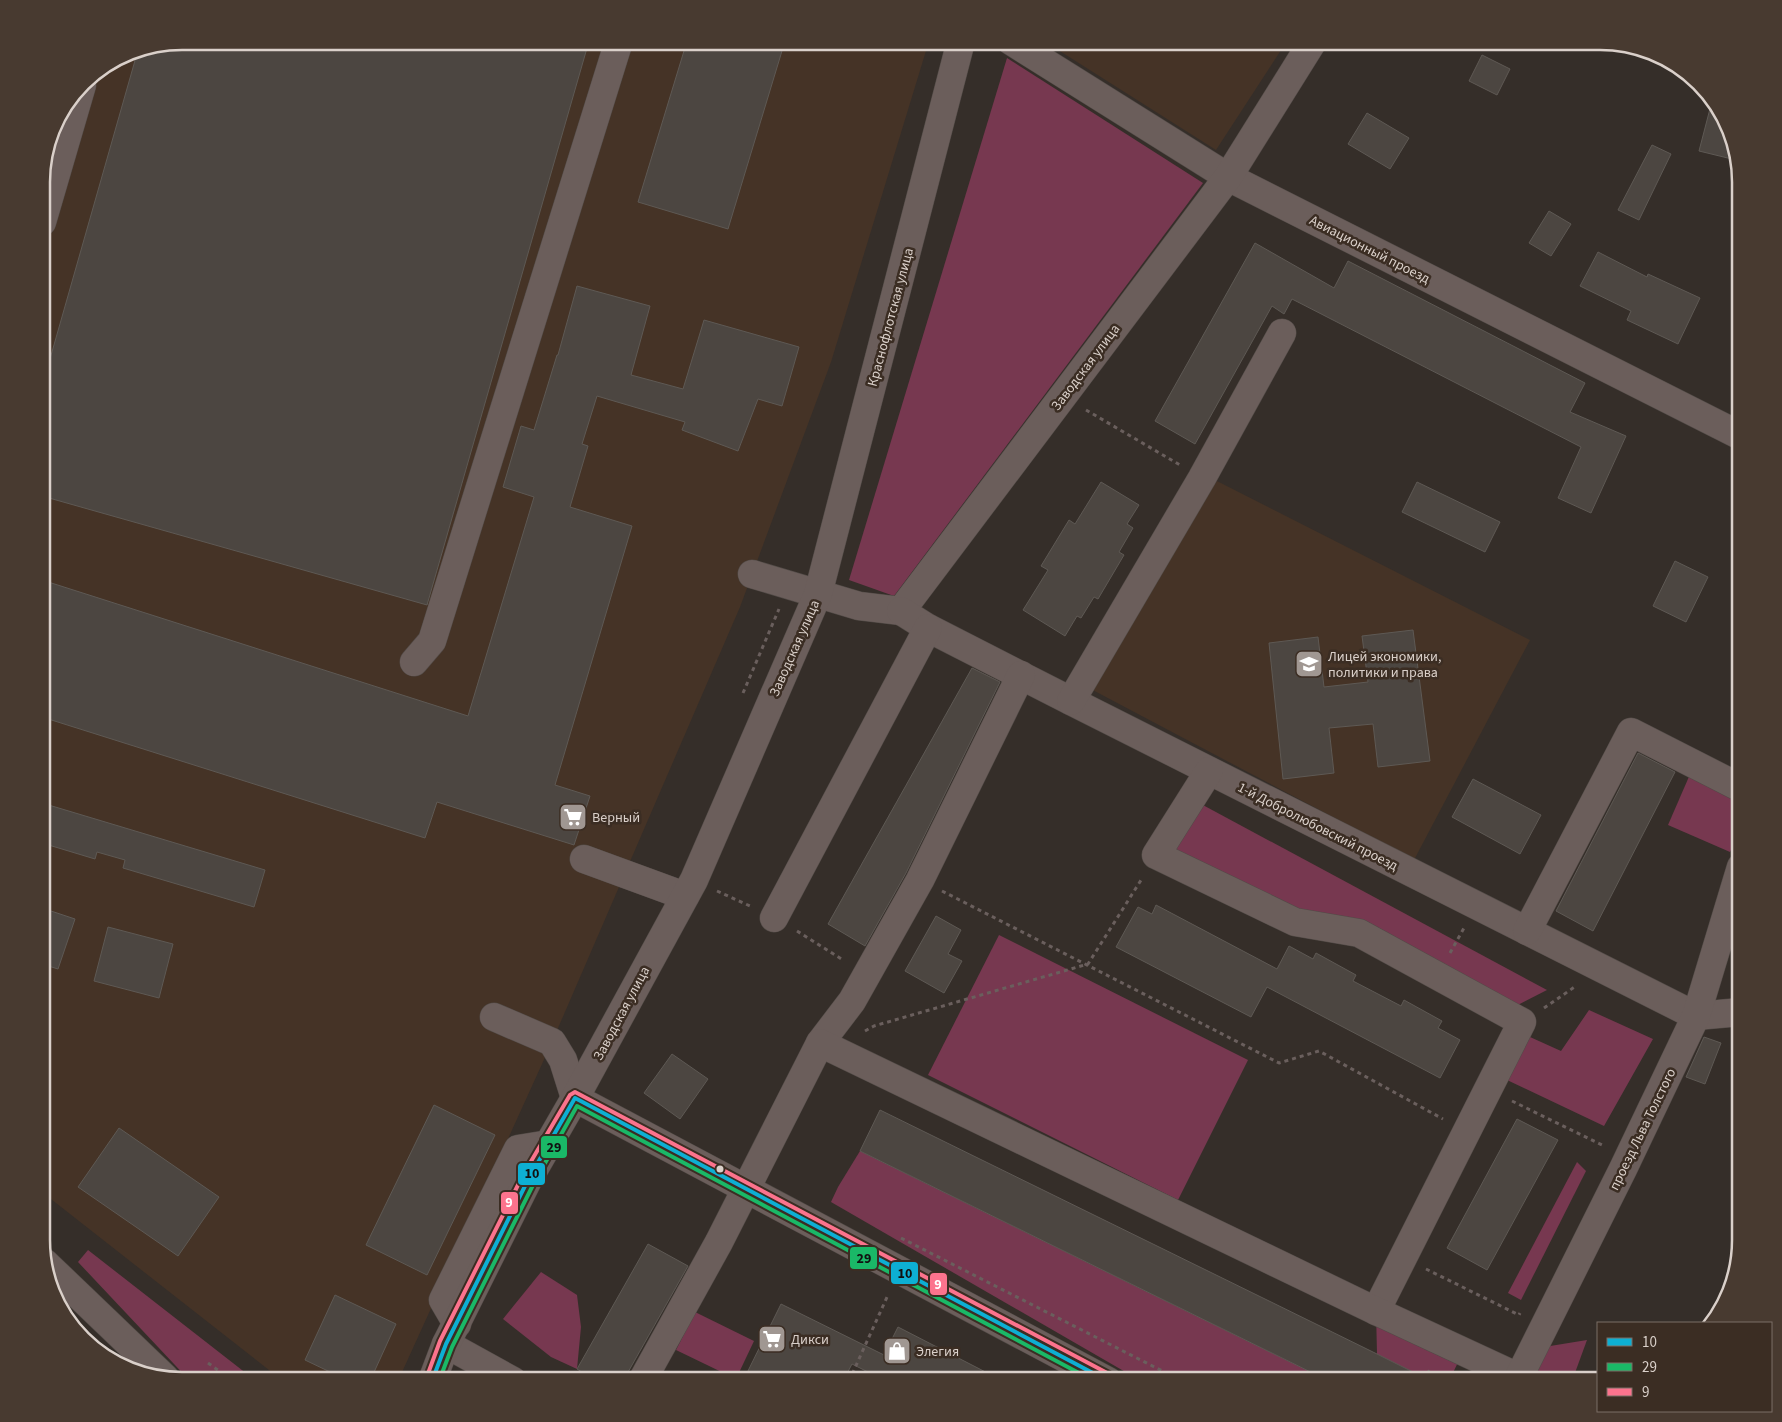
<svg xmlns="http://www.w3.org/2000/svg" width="1782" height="1422" viewBox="0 0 1782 1422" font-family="'Source Sans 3',sans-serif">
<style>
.built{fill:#453326}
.green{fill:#773850}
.building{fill:#4c4641;stroke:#5e5954}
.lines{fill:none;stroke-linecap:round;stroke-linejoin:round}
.minor-casing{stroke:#524b47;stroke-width:29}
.path{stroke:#6a5f5d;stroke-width:3;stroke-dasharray:4 4;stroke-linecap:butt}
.minor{stroke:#6b5e5b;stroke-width:28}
.bus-1-casing{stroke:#3b2d23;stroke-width:8}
.bus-2-casing{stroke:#3b2d23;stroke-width:8}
.bus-3-casing{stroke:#3b2d23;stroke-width:8}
.bus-1{stroke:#0dafd3;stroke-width:4}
.bus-2{stroke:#1ab867;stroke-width:4}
.bus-3{stroke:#fc738d;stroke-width:4}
.bus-dot{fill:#dad0ca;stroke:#3b2d23;stroke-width:2}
.labels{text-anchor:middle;stroke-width:5;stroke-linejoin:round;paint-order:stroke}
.street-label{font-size:14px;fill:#dad0ca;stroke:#3b2d23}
.poi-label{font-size:14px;fill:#dad0ca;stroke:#3b2d23;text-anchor:start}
.rim{fill:none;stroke:#dad0ca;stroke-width:2.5}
.line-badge{stroke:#3b2d23;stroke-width:2}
.badge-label{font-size:14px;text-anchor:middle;font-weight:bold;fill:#fff}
.pale-badge-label{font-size:14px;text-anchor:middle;font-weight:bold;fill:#111}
</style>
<rect width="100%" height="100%" fill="#352e29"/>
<g class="built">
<polygon points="182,41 929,41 831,362 740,607 552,1042 398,1381 283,1381 42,1192 42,173 56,120 89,76 129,52"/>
<polygon points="1044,41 1287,41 1216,150"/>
<polygon points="1211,478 1530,640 1414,860 1087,687"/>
</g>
<g class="green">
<polygon points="1007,58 1203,183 894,596 849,580"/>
<polygon points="1691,772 1741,794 1741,828 1730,852 1668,825"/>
<polygon points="1201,804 1547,990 1508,1010 1296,917 1170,857"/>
<polygon points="999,935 1248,1060 1178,1200 928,1075"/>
<polygon points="1589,1010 1653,1039 1604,1126 1507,1080 1530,1037 1561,1051"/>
<polygon points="860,1151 1329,1381 1141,1381 831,1202 838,1187"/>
<polygon points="1577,1162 1586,1171 1521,1300 1508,1293"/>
<polygon points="88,1250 256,1381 190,1381 78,1262"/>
<polygon points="541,1272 577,1295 581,1327 577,1369 551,1357 503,1319"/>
<polygon points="1376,1311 1463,1352 1449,1381 1409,1381 1413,1372 1377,1354"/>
<polygon points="695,1312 754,1341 736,1379 676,1350"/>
<polygon points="1587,1340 1572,1381 1528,1381 1544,1347"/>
</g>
<g class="building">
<polygon points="182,41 589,41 427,605 42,496 42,387 138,50"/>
<polygon points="687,41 785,41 728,229 638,202"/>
<polygon points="1482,55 1510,69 1497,95 1469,81"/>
<polygon points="1712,101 1726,120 1736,160 1699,151"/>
<polygon points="1367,113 1409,138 1390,169 1348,144"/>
<polygon points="1652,145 1671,154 1639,220 1618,210"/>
<polygon points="1549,211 1571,224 1551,256 1529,243"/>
<polygon points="1255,243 1334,288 1348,261 1585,383 1570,412 1626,436 1591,513 1558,498 1581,447 1292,299 1284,314 1272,306 1195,444 1155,421"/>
<polygon points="1598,252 1647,277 1648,274 1700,298 1678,344 1627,320 1631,311 1580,286"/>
<polygon points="577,286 650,306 631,375 683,389 704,320 799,347 782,406 758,399 738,451 682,430 685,422 597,396 582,444 588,446 570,507 632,526 555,785 590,796 574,845 437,802 425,838 42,717 42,580 468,716 534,497 503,487 521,426 534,430 557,355 558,355"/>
<polygon points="1101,482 1139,505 1127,524 1133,528 1119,552 1124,555 1098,599 1094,597 1081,618 1077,616 1065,636 1023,610 1048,570 1041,566 1069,520 1075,524"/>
<polygon points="1417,482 1500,522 1485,552 1402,512"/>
<polygon points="1675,561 1708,577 1686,622 1653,606"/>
<polygon points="1413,630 1430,761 1378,767 1373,724 1329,728 1334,773 1283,779 1269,643 1318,637 1324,687 1368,682 1362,636"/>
<polygon points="972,668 1000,682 906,873 865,946 828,924"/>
<polygon points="1638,753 1675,772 1593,931 1556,911"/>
<polygon points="1473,779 1541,815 1520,854 1452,817"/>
<polygon points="42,803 265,870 254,907 123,868 125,860 97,852 95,859 42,843"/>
<polygon points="1156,905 1277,969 1289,946 1313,959 1316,953 1356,975 1353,981 1401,1006 1404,1000 1442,1021 1438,1028 1460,1040 1440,1078 1267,987 1251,1017 1116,947 1138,907 1152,914"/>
<polygon points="42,908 75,919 58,969 42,964"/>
<polygon points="936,916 961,930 948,954 962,961 944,993 905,971"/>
<polygon points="108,927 173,944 159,998 94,981"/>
<polygon points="1704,1037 1721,1043 1705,1084 1686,1077"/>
<polygon points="672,1054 708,1079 680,1119 644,1093"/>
<polygon points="434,1105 495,1135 427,1275 366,1245"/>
<polygon points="880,1110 1377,1354 1431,1381 1329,1381 860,1151"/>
<polygon points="1517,1119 1558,1140 1487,1270 1447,1248"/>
<polygon points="119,1128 219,1197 178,1256 78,1187"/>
<polygon points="648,1244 688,1266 623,1381 597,1381 577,1369"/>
<polygon points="335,1295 396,1324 370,1381 349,1381 305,1360"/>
<polygon points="781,1304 884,1355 898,1327 1003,1381 886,1381 852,1364 843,1381 743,1381"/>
</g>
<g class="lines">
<defs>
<g id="minor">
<polyline points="1011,41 1228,177 1741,436"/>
<polyline points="42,222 82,85"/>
<polyline points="752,574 859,606 901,611 1228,177 1313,41"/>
<polyline points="901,611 928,628 1071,701 1696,1016 1741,1012"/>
<polyline points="414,662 432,641 619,41"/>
<polyline points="1071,701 1202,478 1282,333"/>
<polyline points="1209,771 1156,855 1295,922 1359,933 1522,1022 1376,1311"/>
<polyline points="584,859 685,896"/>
<polyline points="774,918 928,628"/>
<polyline points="1527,931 1631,732 1741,788"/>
<polyline points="494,1017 552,1042 563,1060 575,1098"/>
<polyline points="820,1043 852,1001 920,880 1021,675"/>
<polyline points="575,1098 1108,1381"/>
<polyline points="45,1263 165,1378"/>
<polyline points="457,1324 443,1300 518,1149 549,1144"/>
<polyline points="446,1344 513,1381"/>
<polyline points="432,1381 446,1344 529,1178 575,1098 694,880 818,594 961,41"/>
<polyline points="642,1381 719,1242 820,1043 1376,1311 1518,1377"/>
<polyline points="1517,1381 1623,1169 1696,1016 1741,867"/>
</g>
</defs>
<use href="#minor" class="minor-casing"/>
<g class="path">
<polyline points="1086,410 1180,465"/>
<polyline points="743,693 779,609"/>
<polyline points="717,891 750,906"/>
<polyline points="942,891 1279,1063 1319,1051 1443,1119"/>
<polyline points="797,931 843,960 844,961"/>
<polyline points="1450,953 1464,928"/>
<polyline points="1544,1008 1576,986"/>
<polyline points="865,1031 874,1026 1088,964 1143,877"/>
<polyline points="1512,1101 1602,1145 1601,1148"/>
<polyline points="901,1238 1182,1381"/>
<polyline points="1426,1269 1519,1315 1520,1313"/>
<polyline points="208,1363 233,1381"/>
<polyline points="849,1381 888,1295"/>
<polyline points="1424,1381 1431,1367"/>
</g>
<use href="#minor" class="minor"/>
<defs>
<polyline id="bus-1" points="432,1381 446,1344 529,1178 575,1098 1108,1381"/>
<polyline id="bus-2" points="439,1381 452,1347 535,1181 577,1106 1094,1381"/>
<polyline id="bus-3" points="426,1379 440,1341 523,1175 570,1095 575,1092 1111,1375"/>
</defs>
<use href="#bus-1" class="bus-1-casing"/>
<use href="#bus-2" class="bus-2-casing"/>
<use href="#bus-3" class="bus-3-casing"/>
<use href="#bus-1" class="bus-1"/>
<use href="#bus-2" class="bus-2"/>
<use href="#bus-3" class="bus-3"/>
</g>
<defs>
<symbol id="school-square" viewBox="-11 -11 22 22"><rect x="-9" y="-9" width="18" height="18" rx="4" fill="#a09792" stroke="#3b2d23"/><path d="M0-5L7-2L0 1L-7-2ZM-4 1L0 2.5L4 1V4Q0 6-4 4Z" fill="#fff"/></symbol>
<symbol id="supermarket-square" viewBox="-11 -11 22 22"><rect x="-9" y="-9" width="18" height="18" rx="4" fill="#a09792" stroke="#3b2d23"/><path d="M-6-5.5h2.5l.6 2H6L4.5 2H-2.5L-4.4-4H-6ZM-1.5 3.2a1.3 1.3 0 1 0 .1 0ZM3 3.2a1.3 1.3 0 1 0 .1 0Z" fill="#fff"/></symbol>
<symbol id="shop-square" viewBox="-11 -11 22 22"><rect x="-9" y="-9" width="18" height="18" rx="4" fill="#a09792" stroke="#3b2d23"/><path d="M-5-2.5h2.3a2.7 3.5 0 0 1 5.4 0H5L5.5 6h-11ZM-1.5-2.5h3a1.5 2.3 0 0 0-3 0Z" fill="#fff"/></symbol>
</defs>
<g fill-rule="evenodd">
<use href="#school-square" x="1293" y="648" width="32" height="32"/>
<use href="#supermarket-square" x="557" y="801" width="32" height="32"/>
<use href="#supermarket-square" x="756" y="1323" width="32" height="32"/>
<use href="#shop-square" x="881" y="1335" width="32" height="32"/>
</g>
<circle class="bus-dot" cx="720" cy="1169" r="4.5"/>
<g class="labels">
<g class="street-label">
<text transform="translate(1370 249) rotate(27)" y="5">Авиационный проезд</text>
<text transform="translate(890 317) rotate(-75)" y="5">Краснофлотская улица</text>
<text transform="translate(1085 367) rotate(-53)" y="5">Заводская улица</text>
<text transform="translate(794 648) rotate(-66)" y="5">Заводская улица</text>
<text transform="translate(1318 826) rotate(27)" y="5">1-й Добролюбовский проезд</text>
<text transform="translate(621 1013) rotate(-62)" y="5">Заводская улица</text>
<text transform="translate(1642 1129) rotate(-64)" y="5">проезд Льва Толстого</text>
</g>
<g class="poi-label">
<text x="1328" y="661">Лицей экономики,<tspan x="1328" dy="16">политики и права</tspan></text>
<text x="592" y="822">Верный</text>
<text x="791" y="1344">Дикси</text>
<text x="916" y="1356">Элегия</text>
</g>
</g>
<path d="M0 0H1782V1422H0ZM182 50H1600A132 132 0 0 1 1732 182V1240A132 132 0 0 1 1600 1372H182A132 132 0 0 1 50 1240V182A132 132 0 0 1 182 50Z" fill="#483a30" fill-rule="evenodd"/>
<path class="rim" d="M182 50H1600A132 132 0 0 1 1732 182V1240A132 132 0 0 1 1600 1372H182A132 132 0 0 1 50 1240V182A132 132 0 0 1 182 50Z"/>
<g class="line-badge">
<rect x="540" y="1135" width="28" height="24" rx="5" fill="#1ab867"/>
<rect x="517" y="1162" width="29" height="24" rx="5" fill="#0dafd3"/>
<rect x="500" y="1191" width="19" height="24" rx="5" fill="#fc738d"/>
<rect x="849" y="1246" width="29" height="24" rx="5" fill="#1ab867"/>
<rect x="890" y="1261" width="29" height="24" rx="5" fill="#0dafd3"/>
<rect x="929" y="1272" width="19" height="24" rx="5" fill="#fc738d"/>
</g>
<g class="badge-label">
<text x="509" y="1207">9</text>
<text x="938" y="1289">9</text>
</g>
<g class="pale-badge-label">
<text x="554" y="1152">29</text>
<text x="532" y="1178">10</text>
<text x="864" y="1263">29</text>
<text x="905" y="1278">10</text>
</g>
<rect x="1597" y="1322" width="175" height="90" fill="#3b2d23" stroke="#7b6e66"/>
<rect x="1607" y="1338" width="25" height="8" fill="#0dafd3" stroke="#7b6e66"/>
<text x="1642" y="1347" font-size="15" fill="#dad0ca">10</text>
<rect x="1607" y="1363" width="25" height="8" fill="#1ab867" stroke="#7b6e66"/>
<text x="1642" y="1372" font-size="15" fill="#dad0ca">29</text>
<rect x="1607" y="1388" width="25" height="8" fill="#fc738d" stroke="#7b6e66"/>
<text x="1642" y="1397" font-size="15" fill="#dad0ca">9</text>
</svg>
